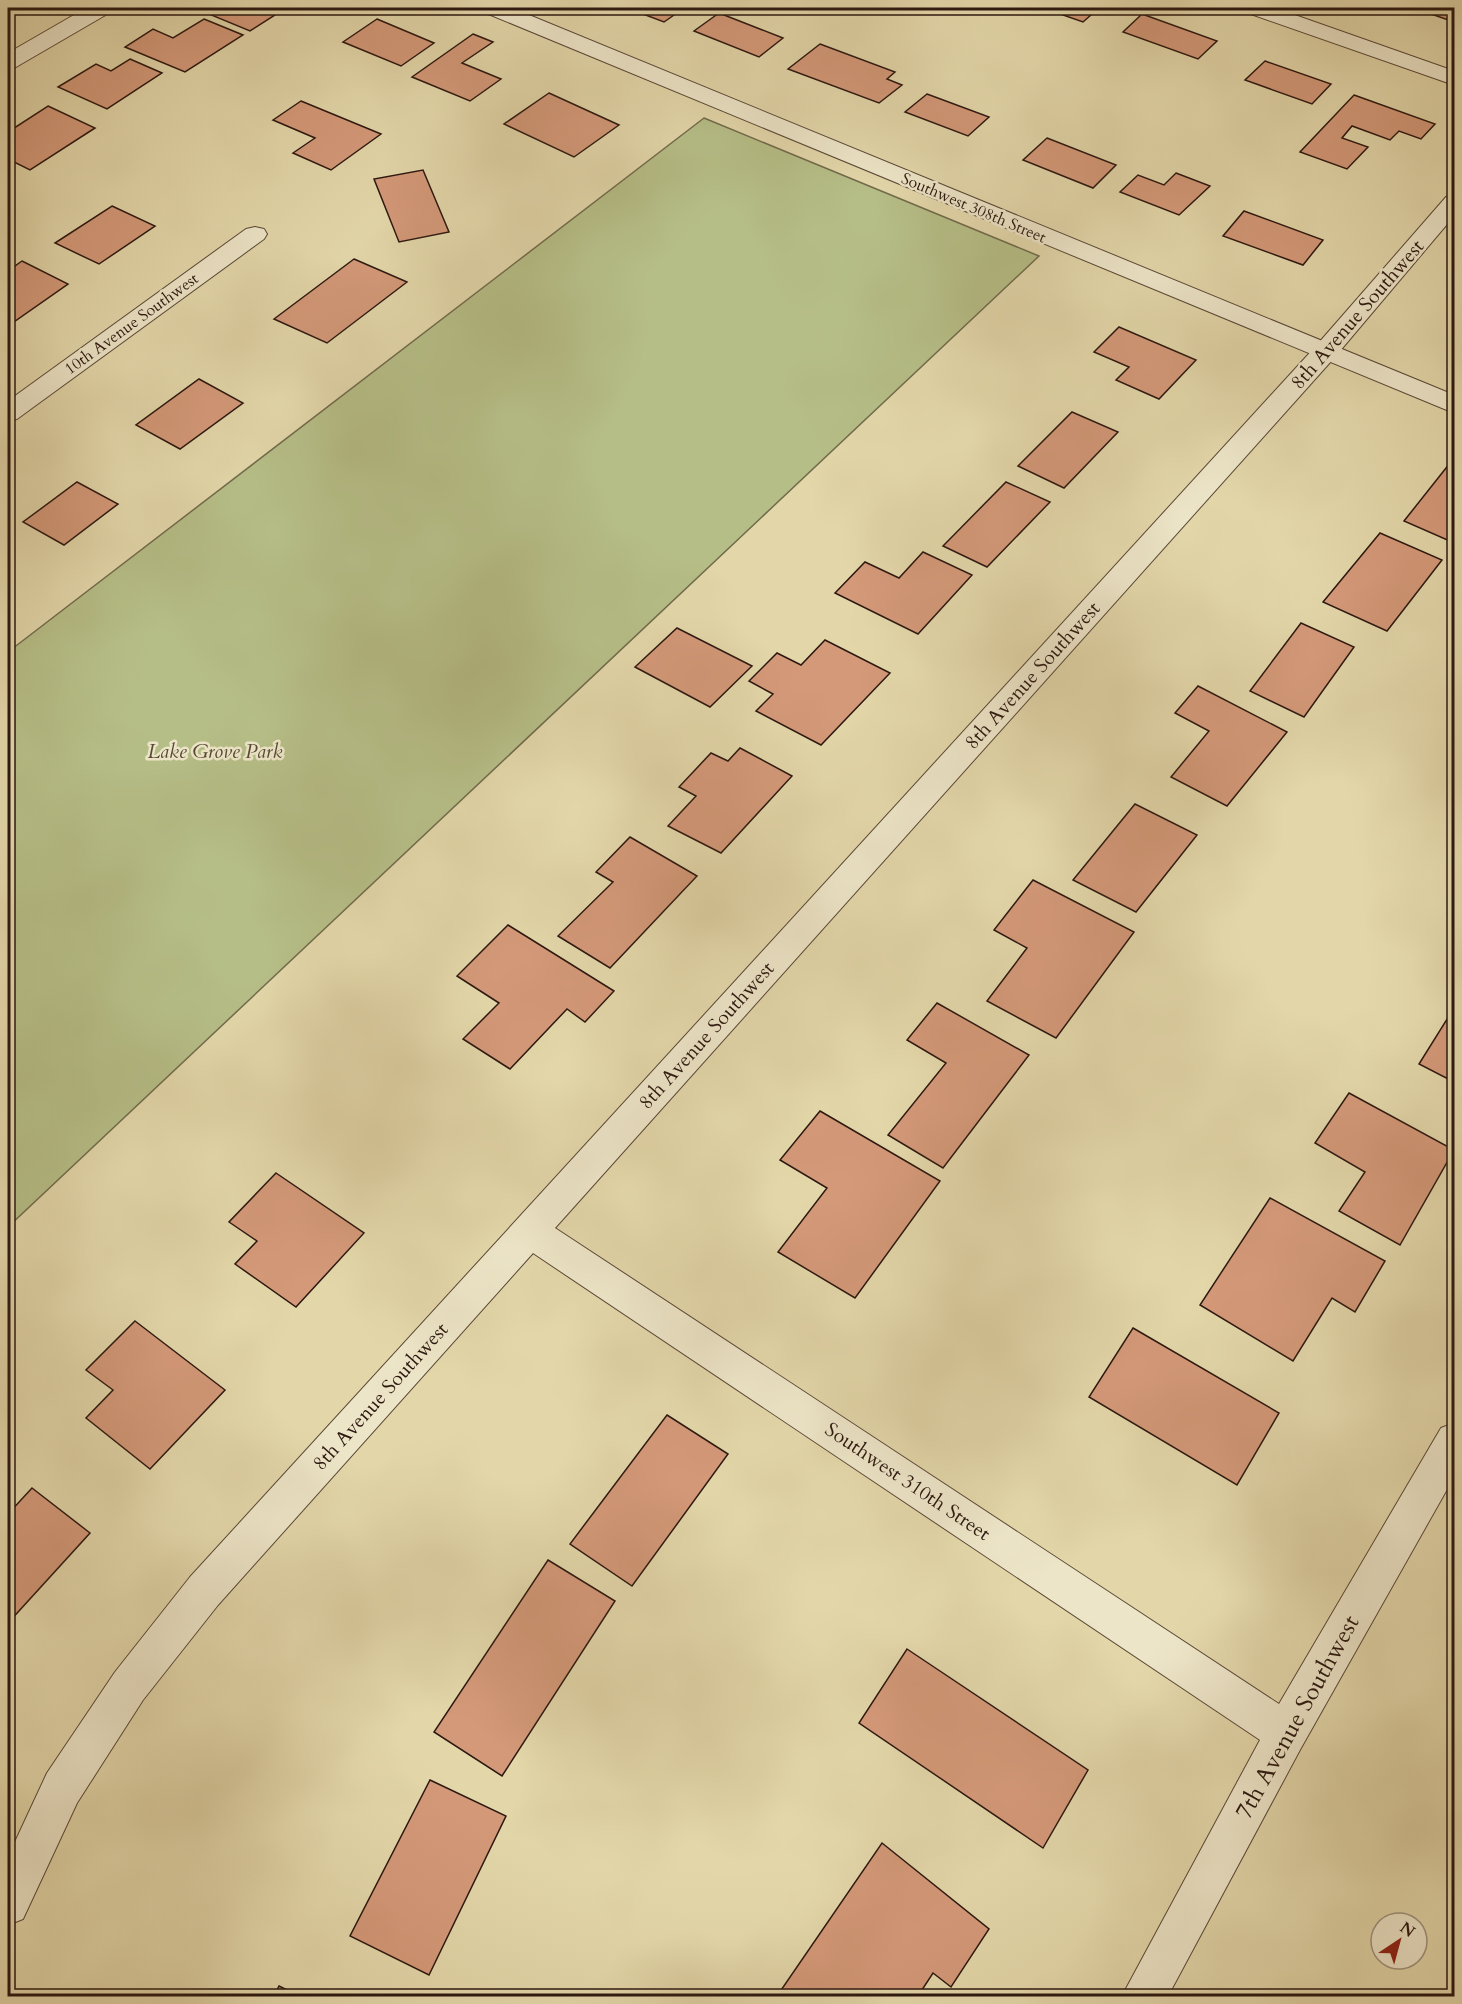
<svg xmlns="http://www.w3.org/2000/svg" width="1462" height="2004" viewBox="0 0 1462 2004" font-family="Cardo,serif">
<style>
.green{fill:#b6be87;stroke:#716b4c;stroke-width:1.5}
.building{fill:#d49979;stroke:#2c1810;stroke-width:1.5}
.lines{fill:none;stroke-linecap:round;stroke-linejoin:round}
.minor-casing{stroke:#5a4836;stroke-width:2}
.tertiary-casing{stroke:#5a4836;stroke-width:2}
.minor{fill:#ede5c8;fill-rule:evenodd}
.tertiary{fill:#ede5c8;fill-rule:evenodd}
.labels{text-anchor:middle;stroke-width:5;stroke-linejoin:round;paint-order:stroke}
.far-street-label{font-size:16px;fill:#2c1810;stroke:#ede5c8}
.street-label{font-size:20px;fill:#2c1810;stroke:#ede5c8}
.park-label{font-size:20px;font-style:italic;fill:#554a34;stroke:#ede5c8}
.near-street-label{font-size:24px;fill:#2c1810;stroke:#ede5c8}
</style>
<rect width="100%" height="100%" fill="#e3d7aa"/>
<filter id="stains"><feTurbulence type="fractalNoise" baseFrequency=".00333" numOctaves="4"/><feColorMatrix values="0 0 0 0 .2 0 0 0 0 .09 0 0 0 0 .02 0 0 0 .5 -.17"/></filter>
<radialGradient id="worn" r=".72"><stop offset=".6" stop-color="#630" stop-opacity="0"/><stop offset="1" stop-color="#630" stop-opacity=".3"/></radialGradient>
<polygon class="green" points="704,118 1039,256 8,1227 8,652"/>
<g class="building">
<polygon points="211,8 286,8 250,31 204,12"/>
<polygon points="627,8 684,8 664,22"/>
<polygon points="1043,8 1099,8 1083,22"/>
<polygon points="1438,8 1454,8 1454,22 1431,14"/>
<polygon points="719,13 783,38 759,57 694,31"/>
<polygon points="1142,14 1217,41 1198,59 1123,32"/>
<polygon points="204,19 243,35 185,72 125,47 153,29 173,38"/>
<polygon points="377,19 434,43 401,66 343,42"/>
<polygon points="473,34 493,42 462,63 501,79 470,101 412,77"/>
<polygon points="820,44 895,72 887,79 902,85 879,103 788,69"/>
<polygon points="130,59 162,73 107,109 58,87 96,64 111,71"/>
<polygon points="1265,61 1331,84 1312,104 1245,80"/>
<polygon points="549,93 619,125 574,157 504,124"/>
<polygon points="927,94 989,117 968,136 905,112"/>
<polygon points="1354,95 1435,124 1421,139 1399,131 1390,140 1352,126 1342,138 1368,147 1347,169 1300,152"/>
<polygon points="301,101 381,134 331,170 293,153 315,138 273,120"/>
<polygon points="48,106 95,128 30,170 8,159 8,132"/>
<polygon points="1047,138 1116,165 1093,188 1023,160"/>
<polygon points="423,170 449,232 399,242 374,179"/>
<polygon points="1176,173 1210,186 1179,215 1120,192 1138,175 1164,185"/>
<polygon points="112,206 155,226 99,264 55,243"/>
<polygon points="1244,211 1323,240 1303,265 1223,236"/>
<polygon points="354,259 407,282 327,343 274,319"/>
<polygon points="22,261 68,284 8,326 8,271"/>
<polygon points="1119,327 1196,360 1159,399 1116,380 1129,367 1094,352"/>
<polygon points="199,379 243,403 180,449 136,425"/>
<polygon points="1072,412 1118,432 1064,488 1018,466"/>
<polygon points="1454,458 1454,538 1452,542 1404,521"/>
<polygon points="77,482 118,504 64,545 23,522"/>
<polygon points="1006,482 1050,502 987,567 943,546"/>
<polygon points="1380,533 1442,560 1387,631 1323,602"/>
<polygon points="923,552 972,575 918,634 835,593 865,562 899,578"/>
<polygon points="1301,623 1354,647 1304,717 1250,691"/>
<polygon points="677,628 752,666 710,707 635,667"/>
<polygon points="825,640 890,673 821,745 756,711 773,694 749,681 777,653 801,665"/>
<polygon points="1198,686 1287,732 1227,806 1171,777 1209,731 1175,713"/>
<polygon points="740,748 792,776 721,853 668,826 696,796 679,787 711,753 728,761"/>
<polygon points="1135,804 1197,835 1136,912 1073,880"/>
<polygon points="630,837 697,876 610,968 558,936 613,882 596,872"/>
<polygon points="1033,880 1134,932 1056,1038 987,1001 1027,948 994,930"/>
<polygon points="508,925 614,991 585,1022 567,1009 510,1069 463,1039 499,1003 457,976"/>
<polygon points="937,1003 1029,1055 943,1168 888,1135 946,1063 907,1040"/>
<polygon points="1454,1008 1454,1082 1419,1064"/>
<polygon points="1349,1093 1454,1150 1400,1245 1339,1211 1365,1172 1315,1143"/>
<polygon points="820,1111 940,1181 855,1298 778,1252 827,1188 780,1160"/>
<polygon points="276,1173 364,1233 296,1307 235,1264 257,1241 229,1222"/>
<polygon points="1270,1198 1385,1261 1355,1312 1332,1298 1293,1361 1200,1305"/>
<polygon points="135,1321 225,1390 150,1469 86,1418 113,1390 86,1370"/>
<polygon points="1133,1328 1279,1413 1237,1485 1089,1397"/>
<polygon points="667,1415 728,1454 632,1586 570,1544"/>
<polygon points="32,1488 90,1533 8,1623 8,1514"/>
<polygon points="548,1560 615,1601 502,1776 434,1732"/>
<polygon points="907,1649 1088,1770 1043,1848 859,1723"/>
<polygon points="430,1780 506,1816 429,1975 350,1936"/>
<polygon points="882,1843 989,1929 951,1987 933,1973 918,1996 777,1996"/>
<polygon points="279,1986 299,1996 274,1996"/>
</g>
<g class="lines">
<defs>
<g id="minor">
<polygon points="86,8 112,8 109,13 16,67 8,69 8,53"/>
<polygon points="1245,8 1275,8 1454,71 1454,85 1248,13"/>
<polygon points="1454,195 1454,216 1334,358 555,1228 1279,1704 1441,1428 1454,1423 1454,1477 1301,1748 1168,1996 1122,1996 1260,1740 533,1253 218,1605 143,1700 77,1803 23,1919 8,1925 8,1857 47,1773 115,1672 190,1577 1316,346 1446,197"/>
<polygon points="255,227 264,229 267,234 264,239 17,419 8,421 8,401 246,229"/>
</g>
<polygon id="tertiary" points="483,8 512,8 1454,395 1454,413 486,13"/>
</defs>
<use href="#minor" class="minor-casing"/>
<use href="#tertiary" class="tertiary-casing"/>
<use href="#minor" class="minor"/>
<use href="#tertiary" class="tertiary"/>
</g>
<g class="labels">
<g class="far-street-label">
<text transform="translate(974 207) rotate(23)" y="6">Southwest 308th Street</text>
<text transform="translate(131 323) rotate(-36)" y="6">10th Avenue Southwest</text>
</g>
<g class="street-label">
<text transform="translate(1357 314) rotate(-49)" y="7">8th Avenue Southwest</text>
<text transform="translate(1032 675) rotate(-48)" y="7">8th Avenue Southwest</text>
<text transform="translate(706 1035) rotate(-48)" y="7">8th Avenue Southwest</text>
<text transform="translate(380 1396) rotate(-48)" y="7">8th Avenue Southwest</text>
<text transform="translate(908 1481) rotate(34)" y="7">Southwest 310th Street</text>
</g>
<g class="park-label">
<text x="215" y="758">Lake Grove Park</text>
</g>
<g class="near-street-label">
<text transform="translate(1297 1717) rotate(-61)" y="8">7th Avenue Southwest</text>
</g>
</g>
<rect width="1462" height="2004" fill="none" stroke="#e3d7aa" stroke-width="30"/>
<rect x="9" y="9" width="1444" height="1986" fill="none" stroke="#2c1810" stroke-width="3"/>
<rect x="15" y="15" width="1432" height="1974" fill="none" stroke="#2c1810" stroke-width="1.5"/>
<g transform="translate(1399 1941) rotate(36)"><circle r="28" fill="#ede5c8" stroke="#a0937e" stroke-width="1.5"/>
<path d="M0-4.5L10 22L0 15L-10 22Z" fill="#8f2418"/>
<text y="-9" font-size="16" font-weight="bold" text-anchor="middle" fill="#2c1810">N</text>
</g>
<rect width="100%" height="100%" filter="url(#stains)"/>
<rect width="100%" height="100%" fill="url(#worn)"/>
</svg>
